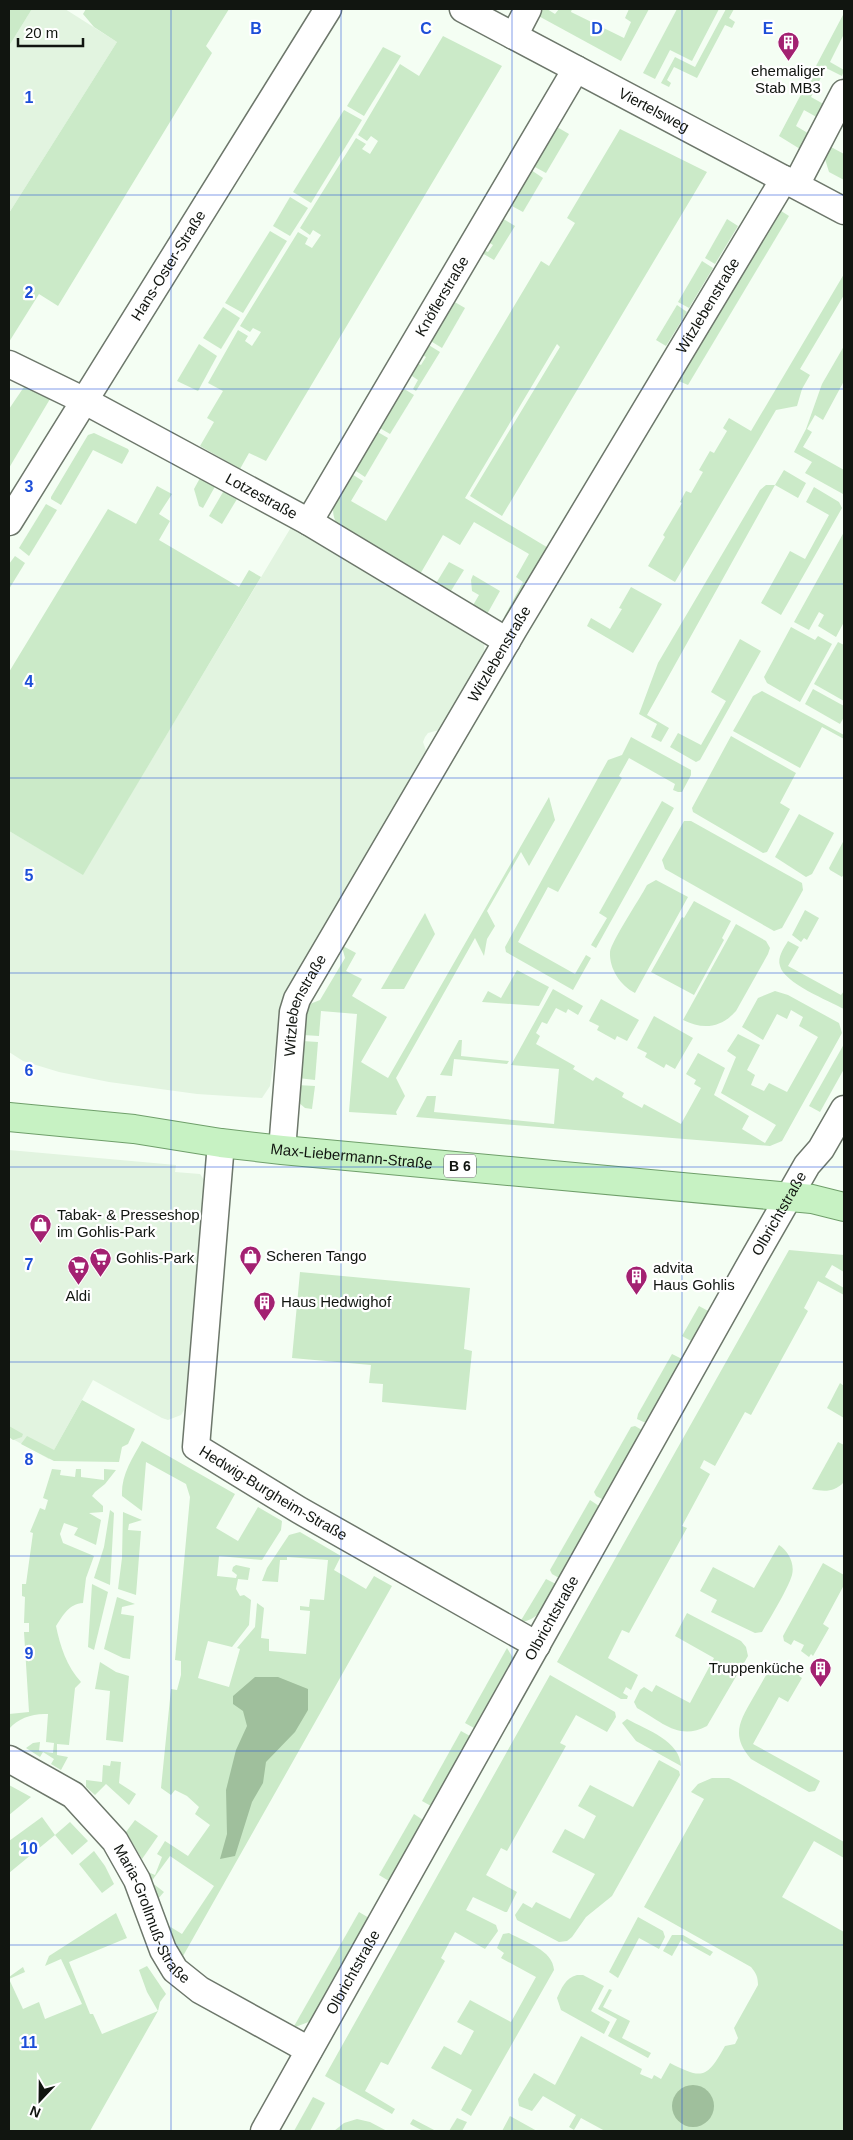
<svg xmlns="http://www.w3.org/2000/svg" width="853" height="2140" viewBox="0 0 853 2140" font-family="Helvetica,sans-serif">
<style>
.built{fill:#e2f4e0}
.green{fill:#cbeac8}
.water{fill:#9fbf9c}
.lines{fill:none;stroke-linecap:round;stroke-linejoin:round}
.minor-casing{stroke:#6d776b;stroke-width:29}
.primary-casing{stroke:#6f9f6a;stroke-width:30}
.minor{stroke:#fff;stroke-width:26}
.primary{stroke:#c7f2c3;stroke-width:28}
.grid{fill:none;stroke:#1d4ed8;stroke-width:1;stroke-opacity:0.55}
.labels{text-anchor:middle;stroke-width:4.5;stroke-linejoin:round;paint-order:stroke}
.shield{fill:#fff;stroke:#585b58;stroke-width:1}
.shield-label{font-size:14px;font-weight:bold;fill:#111510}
.poi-label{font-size:15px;fill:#111510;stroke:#fff;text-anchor:start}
.street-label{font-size:15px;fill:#111510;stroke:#fff}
.grid-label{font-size:16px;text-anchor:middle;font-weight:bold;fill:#1d4ed8;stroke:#fff;stroke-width:4.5;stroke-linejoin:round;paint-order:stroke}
</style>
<rect width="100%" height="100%" fill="#f4fef3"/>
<g class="built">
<polygon points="32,9 65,9 117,42 9,213 9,46"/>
<polygon points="293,524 481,636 484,644 485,660 443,729 428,733 425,737 423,742 428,756 283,1002 270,1086 262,1098 197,1094 109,1082 59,1072 23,1061 9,1052 9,831 83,874"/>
<polygon points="9,1150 176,1165 175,1172 200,1174 204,1180 206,1188 205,1207 184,1410 181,1415 168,1420 162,1418 93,1380 49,1459 9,1437"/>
</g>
<g class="green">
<polygon points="9,9 32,9 9,46"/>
<polygon points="86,9 229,9 206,46 212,53 58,306 39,294 9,342 9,213 117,42 94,27 83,14"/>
<polygon points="536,9 547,9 555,14 559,9 572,9 571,12 624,38 631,22 625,18 629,9 649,9 621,61 533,13"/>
<polygon points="677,9 719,9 692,61 670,50 655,79 643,73"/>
<polygon points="726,9 734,9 729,18 735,22 732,28 725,25 697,78 674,67 667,80 671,83 669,87 661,83 675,57 695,67"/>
<polygon points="844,13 844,34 830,62 844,70 842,76 826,68 811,97 827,106 820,119 804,110 796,126 811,135 800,149 779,136"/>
<polygon points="443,36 502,66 266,461 249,453 240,469 200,446 214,422 207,418 223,391 208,383 238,330 248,336 245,341 252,346 261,332 253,328 250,332 240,326 298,232 308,238 305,244 312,248 321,235 313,230 310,235 300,228 356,138 366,144 362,149 370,154 378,141 371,136 367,141 358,135 400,64 419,76"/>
<polygon points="383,47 401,56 364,116 347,106"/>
<polygon points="344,110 362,120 311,203 293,192"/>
<polygon points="557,127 569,134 546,173 533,166"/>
<path d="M620 129 707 172 502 516 470 496 560 347 557 344 465 498 550 549 513 612 504 617 523 582 516 577 529 554 474 522 460 545 443 535 419 576 337 524C326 506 341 489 350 473L363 481 351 501 386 521 541 261 549 266 575 223 567 218Z"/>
<polygon points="831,147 844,154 844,180 829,172 825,159"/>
<polygon points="531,170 543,178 523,212 510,205"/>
<polygon points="290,197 308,208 290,236 273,226"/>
<polygon points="778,209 789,216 688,385 674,379"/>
<polygon points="502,218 515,226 494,260 482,253 483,250 488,252 493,245 488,242"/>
<polygon points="727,219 738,226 715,264 705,258"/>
<polygon points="270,231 287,241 243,313 225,303"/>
<polygon points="702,261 713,268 689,308 678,302"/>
<polygon points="844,274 844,295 800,369 810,375 802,389 797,406 776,410 675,582 648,566 665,537 663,535 682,503 680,502 686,491 691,493 703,472 699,470 710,451 714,453 727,431 723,428 729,418 751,431"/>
<polygon points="453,301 465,308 442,348 429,340"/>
<polygon points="677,305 687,312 666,346 656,340"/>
<polygon points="223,307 240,318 221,349 203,338"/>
<polygon points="199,344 217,356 198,391 177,381"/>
<polygon points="427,344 440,352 416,391 413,389 418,380 409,374 416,363 421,365 426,357 421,354"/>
<polygon points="844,346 844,381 823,420 815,415 807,429 812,432 803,447 844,470 843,494 805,473 812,462 794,452 806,429 822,384"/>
<polygon points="24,387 50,399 9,468 9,409"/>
<polygon points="401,387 414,395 390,434 378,427"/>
<polygon points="376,431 388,438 365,477 353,469"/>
<polygon points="94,433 128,449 129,451 122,464 93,450 61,505 51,499 51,497 88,435"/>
<polygon points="784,470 806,483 798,498 775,485 647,715 669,728 661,742 651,737 657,724 639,714 658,663 760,490 766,485 775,485"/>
<polygon points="200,478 217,483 203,508 199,506 194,489"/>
<polygon points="157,486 172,494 159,514 170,521 159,540 239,587 249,570 261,577 83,875 9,831 9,672 108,509 136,524"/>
<polygon points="226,487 240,494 222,524 209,516"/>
<polygon points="814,487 839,502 842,508 781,615 761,603 790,551 805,559 829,515 806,502"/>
<polygon points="46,504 57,510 29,556 19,548"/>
<polygon points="844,532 844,622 836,637 818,626 824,615 819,612 809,630 794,622"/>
<polygon points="15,556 25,563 9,589 9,564"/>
<polygon points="449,562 464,570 449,594 435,585"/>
<polygon points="473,575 500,591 486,616 472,607 479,595 472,591 471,580"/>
<polygon points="631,587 662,604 633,653 587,626 591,618 610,629 622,609 619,608"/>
<polygon points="791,627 815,640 818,636 832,644 800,702 767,683 764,677"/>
<polygon points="740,639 761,651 700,760 696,762 670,747 678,733 701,745 726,701 711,692"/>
<polygon points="838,642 844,645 844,701 814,684"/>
<polygon points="813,689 844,706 844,717 840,724 805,704"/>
<polygon points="762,691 844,735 844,739 822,727 800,768 733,731 753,696"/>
<polygon points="731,736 796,773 780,803 790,809 767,852 763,853 693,812 692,808"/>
<polygon points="631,737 691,770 691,775 682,792 678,792 673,790 675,784 629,758 619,776 622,778 558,892 548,887 518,942 575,974 586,955 591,958 573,990 506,952 505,947 608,760 622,755"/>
<polygon points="549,797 555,820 529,866 521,852 487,911 495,926 487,939 484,956 475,938 396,1078 405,1096 396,1112 397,1115 349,1112 357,1014 321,1011 319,1036 303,1035 304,1014 310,1004 320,1000 345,958 342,947 343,946 356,953 346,971 362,979 352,996 387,1017 361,1062 388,1078"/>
<polygon points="662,801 674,808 596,948 591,945 607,918 599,913"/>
<polygon points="799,814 834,833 812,874 806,877 775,857"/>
<polygon points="684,821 691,821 802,883 803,890 782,928 774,931 665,869 662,860"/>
<polygon points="844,840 844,874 842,877 830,870 829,868"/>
<path d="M656 880 688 897 635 993C621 986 609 969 610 952 611 942 641 897 647 885Z"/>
<polygon points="694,901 731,921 722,938 724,940 694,995 651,972 682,917 684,918"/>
<polygon points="805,910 819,918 807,940 804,938 801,942 792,935"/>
<polygon points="425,913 435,934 404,989 381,989"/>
<path d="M736 924 766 941 770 948 768 954 736 1011C721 1028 703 1030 683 1020Z"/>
<path d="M788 941 799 947 788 966 841 995 844 991V1009C829 1001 784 983 780 966 777 957 784 948 788 941Z"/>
<polygon points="517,970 549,987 539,1006 482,1002 488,991 501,998"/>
<polygon points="553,989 583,1006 578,1015 568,1009 566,1013 556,1008 547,1024 542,1022 536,1033 540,1036 536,1044 575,1066 573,1069 593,1081 596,1077 624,1093 622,1097 642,1108 644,1104 681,1124 701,1088 694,1084 696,1080 686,1074 698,1053 725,1068 714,1095 749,1116 742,1129 765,1143 776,1125 721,1093 736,1057 727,1051 738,1034 760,1045 747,1070 755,1075 751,1085 764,1091 769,1083 787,1092 818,1037 799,1026 803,1017 791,1010 787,1019 777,1014 763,1040 742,1027 758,998 775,991 788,995 839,1023 842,1033 782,1141 770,1146 416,1117 427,1096 436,1096 434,1112 554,1124 559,1069 511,1065"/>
<polygon points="601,999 639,1020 627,1041 617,1036 615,1040 597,1030 599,1026 589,1021"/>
<polygon points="654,1016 693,1038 675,1069 666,1064 664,1068 645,1057 647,1053 637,1048"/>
<polygon points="459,1040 462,1040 461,1056 509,1061 507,1064 454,1059 452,1076 440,1075"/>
<polygon points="302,1041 318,1042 315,1080 298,1078"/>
<polygon points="844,1044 844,1069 820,1112 809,1106"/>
<polygon points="297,1085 315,1086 312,1109 305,1108 298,1102"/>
<polygon points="789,1250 844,1255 844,1272 832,1265 825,1277 844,1288 844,1295 818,1281 804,1308 808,1311 751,1415 745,1412 715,1466 704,1460 700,1468 710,1474 682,1526 687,1528 629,1633 622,1630 608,1658 638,1675 631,1690 626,1687 623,1693 628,1696 627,1699 621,1699 557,1662"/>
<polygon points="300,1272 470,1288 464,1349 472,1351 466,1410 382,1402 383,1384 369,1383 371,1365 292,1358"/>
<polygon points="699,1306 710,1312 693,1342 682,1336"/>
<polygon points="672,1354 682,1359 646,1423 637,1419 638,1414"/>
<polygon points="840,1383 844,1386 844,1418 827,1408"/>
<polygon points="82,1400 135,1429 128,1444 122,1447 119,1462 54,1461 21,1444 27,1436 54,1450"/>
<polygon points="9,1426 23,1434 22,1437 13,1440 9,1437"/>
<polygon points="635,1426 642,1430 604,1500 596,1496 594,1492 631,1427"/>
<path d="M142 1441 235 1494 216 1528 238 1541 258 1507 282 1521 281 1530 262 1560 219 1556 217 1576 236 1578 237 1575 232 1571 233 1567 236 1565 250 1568 248 1580 238 1579 236 1589 240 1596 244 1595 251 1600 249 1625 232 1647 208 1641 198 1678 229 1687 240 1649 237 1648 255 1627 257 1603 264 1608 261 1638 269 1639V1651L306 1654 310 1611 300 1610V1606L309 1607 310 1599 324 1600 328 1560 287 1557V1560H280L278 1582 262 1581 267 1568 289 1535 300 1532 341 1556 334 1570 366 1589 374 1576 392 1586 183 1956 178 1949 169 1926 182 1934 214 1886 170 1856 151 1882 164 1892 157 1900 148 1874V1872L155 1875 162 1857 157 1854 165 1841 188 1856 210 1825 195 1814 199 1807 187 1796 175 1790 171 1795 161 1788 171 1689 177 1690 181 1675V1661L175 1660 190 1497 186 1484 146 1462 142 1511 122 1496C121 1475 132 1459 142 1441Z"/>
<path d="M838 1442 844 1445V1482C835 1492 824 1492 812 1489Z"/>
<path d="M52 1469 61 1470 60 1475 75 1477 76 1469H81V1477L104 1480V1469L116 1470 105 1484 95 1492 92 1496 103 1506V1512L89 1513 101 1520 96 1545 74 1535 78 1528 64 1523 60 1534 63 1543 94 1556 86 1578 83 1603C69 1604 63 1615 56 1626 60 1646 67 1667 81 1682L75 1688 69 1745 57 1744V1755L68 1757 61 1770 51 1764 54 1759 43 1752 40 1757 26 1748 33 1743 40 1742 39 1751 53 1753 54 1743 46 1742 48 1714C33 1713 18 1718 9 1729V1714L29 1712 24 1632H29V1623H24L25 1597 22 1596V1584H26L33 1533 30 1532 40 1508 45 1510 48 1500 43 1498Z"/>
<polygon points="590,1500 599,1506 559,1578 552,1574 550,1570"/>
<polygon points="110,1510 114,1513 110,1585 94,1578 104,1547"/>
<polygon points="123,1512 142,1520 129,1524 128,1530 141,1531 136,1595 118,1589 122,1558"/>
<path d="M779 1545C788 1551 795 1563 792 1575 788 1589 770 1618 762 1632L755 1633 711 1612 717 1600 700 1591 713 1567 754 1588Z"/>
<polygon points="823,1563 844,1575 844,1585 823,1624 829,1628 813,1656 811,1654 809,1657 801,1651 804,1645 794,1640 791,1645 784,1641 783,1636"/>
<path d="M546 1579 556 1584C547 1601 542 1620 520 1622Z"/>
<polygon points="92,1584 108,1592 94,1650 88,1647"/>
<polygon points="117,1597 135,1604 122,1607 121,1614 134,1616 130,1659 123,1658 104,1649"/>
<path d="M687 1613 741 1641 746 1647 748 1656 707 1726C679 1741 662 1722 637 1708L634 1702 640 1690 644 1687 652 1692 656 1685 690 1703 714 1658 675 1636Z"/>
<polygon points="507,1648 513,1658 474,1728 465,1723"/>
<polygon points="100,1662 116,1672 129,1676 123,1742 106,1740 110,1691 95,1689"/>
<path d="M773 1663 793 1675 796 1669 801 1672 799 1676 802 1678 788 1702 779 1697 753 1744 820 1781 815 1791 809 1792 751 1759C731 1736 739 1722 753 1698 760 1686 766 1675 773 1663Z"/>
<polygon points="550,1675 615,1712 616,1717 607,1732 576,1715 560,1743 566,1746 507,1851 501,1848 486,1875 517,1892 507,1912 505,1912 473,1897 466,1910 496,1925 498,1931 485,1949 455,1932 441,1958 445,1961 388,2065 381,2062 365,2091 395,2109 392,2114 325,2076"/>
<path d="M627 1719C647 1730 680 1741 681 1766L636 1741 622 1723Z"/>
<polygon points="461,1731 470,1736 431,1806 422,1801"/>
<polygon points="659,1760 679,1771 680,1775 612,1896 586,1917 572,1937 567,1941 559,1942 517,1920 515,1915 523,1903 532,1908 536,1902 570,1919 595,1874 552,1852 565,1829 584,1839 596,1816 578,1806 590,1785 633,1807"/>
<polygon points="111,1761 121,1762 119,1783 136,1794 129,1805 106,1784 95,1795 86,1787 86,1780 102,1782 103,1765 110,1766"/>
<path d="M712 1778H729L737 1782 844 1842V1858L814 1841 782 1897 844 1932V2131H605L581 2118 574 2130 569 2127 576 2115 543 2096 532 2111 519 2106 518 2099 534 2073 555 2085 581 2036 642 2069 640 2074 652 2079 654 2075 661 2079 670 2063C703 2080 707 2078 725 2046L735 2044 738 2038 734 2028 758 1985C758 1977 756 1973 751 1967L644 1907 704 1799 691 1792 698 1784Z"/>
<polygon points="9,1785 31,1797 9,1815"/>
<polygon points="414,1814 423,1820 389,1881 379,1875"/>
<polygon points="42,1817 55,1835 70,1822 88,1841 72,1855 55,1835 9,1873 9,1841"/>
<polygon points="135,1820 158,1836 142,1859 126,1832"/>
<polygon points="94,1851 105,1866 114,1884 102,1893 79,1864"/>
<polygon points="359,1912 369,1918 311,2021 293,2028"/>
<polygon points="116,1913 127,1938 69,1962 90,2014 93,2014 102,2034 158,2011 147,1992 139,1970 147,1966 166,1994 160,2002 158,2011 90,2131 9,2131 9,1977 23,1967 25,1972 9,1979 23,2009 39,2002 45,2019 82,2004 61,1959 45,1966 49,1956"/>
<polygon points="638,1917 663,1931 665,1937 659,1949 639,1938 618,1978 609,1972"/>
<path d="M509 1933C525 1942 553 1950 554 1970L471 2116 461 2110 472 2090 431 2068 444 2046 461 2055 474 2031 457 2022 470 2000 511 2022 536 1977 501 1958 504 1953 497 1948 503 1934Z"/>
<polygon points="672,1935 683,1935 713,1952 710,1956 681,1940 672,1956 663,1951"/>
<path d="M577 1975H583L604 1986 591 2011 610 2022 604 2034 561 2010 557 1998C562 1988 565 1978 577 1975Z"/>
<polygon points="609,1989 612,1990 603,2007 630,2021 622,2038 651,2053 648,2058 608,2036 617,2019 598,2009"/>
<polygon points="313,2097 325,2103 310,2131 294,2131"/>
<polygon points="510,2116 537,2131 502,2131"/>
<polygon points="457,2118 467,2122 462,2131 449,2131"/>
<polygon points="357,2119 370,2122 387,2131 334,2131 344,2123"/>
<polygon points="413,2119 436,2131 423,2131 410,2124"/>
</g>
<g class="water">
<polygon points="255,1677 278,1677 308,1689 308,1710 295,1732 266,1762 263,1783 252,1802 235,1856 220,1859 227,1834 226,1790 236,1750 247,1726 243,1711 233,1704 233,1696"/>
<circle cx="693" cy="2106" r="21"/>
</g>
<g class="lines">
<defs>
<g id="minor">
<path id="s1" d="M463 9 844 211"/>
<polyline points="514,36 528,9"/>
<polyline points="796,185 844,93"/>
<path id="s2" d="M9 364 85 401 309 522 507 641"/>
<path id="s3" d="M9 522 328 9"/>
<path id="s4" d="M309 522 576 69"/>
<path id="s5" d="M221 1143 196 1447 299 1510 537 1645"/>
<path id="s6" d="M282 1150 293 1012 297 999 514 629 784 179"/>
<path id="s7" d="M9 1759 73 1795 115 1841 137 1880 163 1950 175 1970 200 1990 309 2050"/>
<path id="s8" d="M264 2131 752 1261 807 1165 821 1149 844 1109"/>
</g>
<g id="primary">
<path id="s9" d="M9 1117 134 1129 221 1143 282 1150 812 1199 844 1207"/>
</g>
</defs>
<use href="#minor" class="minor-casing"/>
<use href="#primary" class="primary-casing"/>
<use href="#minor" class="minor"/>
<use href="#primary" class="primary"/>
</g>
<path class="grid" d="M171 9V2131M341 9V2131M512 9V2131M682 9V2131M9 195H844M9 389H844M9 584H844M9 778H844M9 973H844M9 1167H844M9 1362H844M9 1556H844M9 1751H844M9 1945H844"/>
<defs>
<symbol id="building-pin" viewBox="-11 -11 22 30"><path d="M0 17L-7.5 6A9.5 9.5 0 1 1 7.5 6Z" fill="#a32171" stroke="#fff"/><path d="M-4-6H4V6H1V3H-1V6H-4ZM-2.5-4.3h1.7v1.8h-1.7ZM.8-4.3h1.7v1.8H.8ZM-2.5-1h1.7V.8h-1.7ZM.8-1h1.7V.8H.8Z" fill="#fff"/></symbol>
<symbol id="shop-pin" viewBox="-11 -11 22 30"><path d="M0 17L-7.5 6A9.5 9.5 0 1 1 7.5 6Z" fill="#a32171" stroke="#fff"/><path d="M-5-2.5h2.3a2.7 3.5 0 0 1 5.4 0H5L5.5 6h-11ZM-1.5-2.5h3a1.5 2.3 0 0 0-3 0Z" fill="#fff"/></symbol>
<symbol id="supermarket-pin" viewBox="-11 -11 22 30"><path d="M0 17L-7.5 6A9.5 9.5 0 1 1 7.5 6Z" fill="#a32171" stroke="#fff"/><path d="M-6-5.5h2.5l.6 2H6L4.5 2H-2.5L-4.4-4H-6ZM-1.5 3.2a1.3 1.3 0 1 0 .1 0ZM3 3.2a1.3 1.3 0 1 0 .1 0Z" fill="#fff"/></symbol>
</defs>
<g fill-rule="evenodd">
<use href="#building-pin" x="776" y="30" width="25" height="34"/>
<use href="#shop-pin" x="28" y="1212" width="25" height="34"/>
<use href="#shop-pin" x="238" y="1244" width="25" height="34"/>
<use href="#supermarket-pin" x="88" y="1246" width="25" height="34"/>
<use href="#supermarket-pin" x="66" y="1254" width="25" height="34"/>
<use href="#building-pin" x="624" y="1264" width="25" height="34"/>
<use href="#building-pin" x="252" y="1290" width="25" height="34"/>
<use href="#building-pin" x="808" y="1656" width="25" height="34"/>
</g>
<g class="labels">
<rect class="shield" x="444" y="1154.5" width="32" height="23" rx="4"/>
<g class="shield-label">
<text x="460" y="1171">B 6</text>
</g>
<g class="poi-label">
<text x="788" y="76" text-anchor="middle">ehemaliger<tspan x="788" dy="17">Stab MB3</tspan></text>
<text x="57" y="1220">Tabak- &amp; Presseshop<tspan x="57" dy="17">im Gohlis-Park</tspan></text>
<text x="266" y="1261">Scheren Tango</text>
<text x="116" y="1263">Gohlis-Park</text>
<text x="653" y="1273">advita<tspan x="653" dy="17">Haus Gohlis</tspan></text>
<text x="78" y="1301" text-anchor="middle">Aldi</text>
<text x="281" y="1307">Haus Hedwighof</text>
<text x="804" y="1673" text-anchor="end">Truppenküche</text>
</g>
<g class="street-label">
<text dy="5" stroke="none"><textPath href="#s1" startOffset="216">Viertelsweg</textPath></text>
<text dy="5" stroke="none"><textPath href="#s3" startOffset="302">Hans-Oster-Straße</textPath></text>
<text dy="5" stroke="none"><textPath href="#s4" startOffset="262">Knöflerstraße</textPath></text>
<text dy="5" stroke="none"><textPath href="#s6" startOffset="958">Witzlebenstraße</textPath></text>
<text dy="5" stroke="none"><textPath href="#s2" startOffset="285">Lotzestraße</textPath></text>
<text dy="5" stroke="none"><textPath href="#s6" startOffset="552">Witzlebenstraße</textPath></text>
<text dy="5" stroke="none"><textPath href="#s6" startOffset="148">Witzlebenstraße</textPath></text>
<text dy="5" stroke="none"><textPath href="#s9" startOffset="345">Max-Liebermann-Straße</textPath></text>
<text dy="5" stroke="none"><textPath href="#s8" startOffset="1052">Olbrichtstraße</textPath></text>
<text dy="5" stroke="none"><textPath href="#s5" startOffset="395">Hedwig-Burgheim-Straße</textPath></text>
<text dy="5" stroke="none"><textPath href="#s8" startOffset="588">Olbrichtstraße</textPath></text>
<text dy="5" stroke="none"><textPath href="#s7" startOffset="218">Maria-Grollmuß-Straße</textPath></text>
<text dy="5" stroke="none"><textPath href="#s8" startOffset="182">Olbrichtstraße</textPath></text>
</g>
</g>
<g class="grid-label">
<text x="256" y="34">B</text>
<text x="426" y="34">C</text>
<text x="597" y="34">D</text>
<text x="768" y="34">E</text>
<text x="29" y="103">1</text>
<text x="29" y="298">2</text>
<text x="29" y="492">3</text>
<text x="29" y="687">4</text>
<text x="29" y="881">5</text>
<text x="29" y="1076">6</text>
<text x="29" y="1270">7</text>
<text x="29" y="1465">8</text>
<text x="29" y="1659">9</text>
<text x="29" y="1854">10</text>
<text x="29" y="2048">11</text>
</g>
<rect width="853" height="2140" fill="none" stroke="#111510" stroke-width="20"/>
<g transform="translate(40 2100) rotate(202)" stroke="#ffffff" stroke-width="4" paint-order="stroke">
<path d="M0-4L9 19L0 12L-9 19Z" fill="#111510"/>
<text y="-8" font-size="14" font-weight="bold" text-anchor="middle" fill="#111510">N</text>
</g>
<path d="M18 38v8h65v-8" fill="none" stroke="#111510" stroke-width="2.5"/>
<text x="25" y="38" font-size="15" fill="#111510" stroke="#ffffff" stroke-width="4" paint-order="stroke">20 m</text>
</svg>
